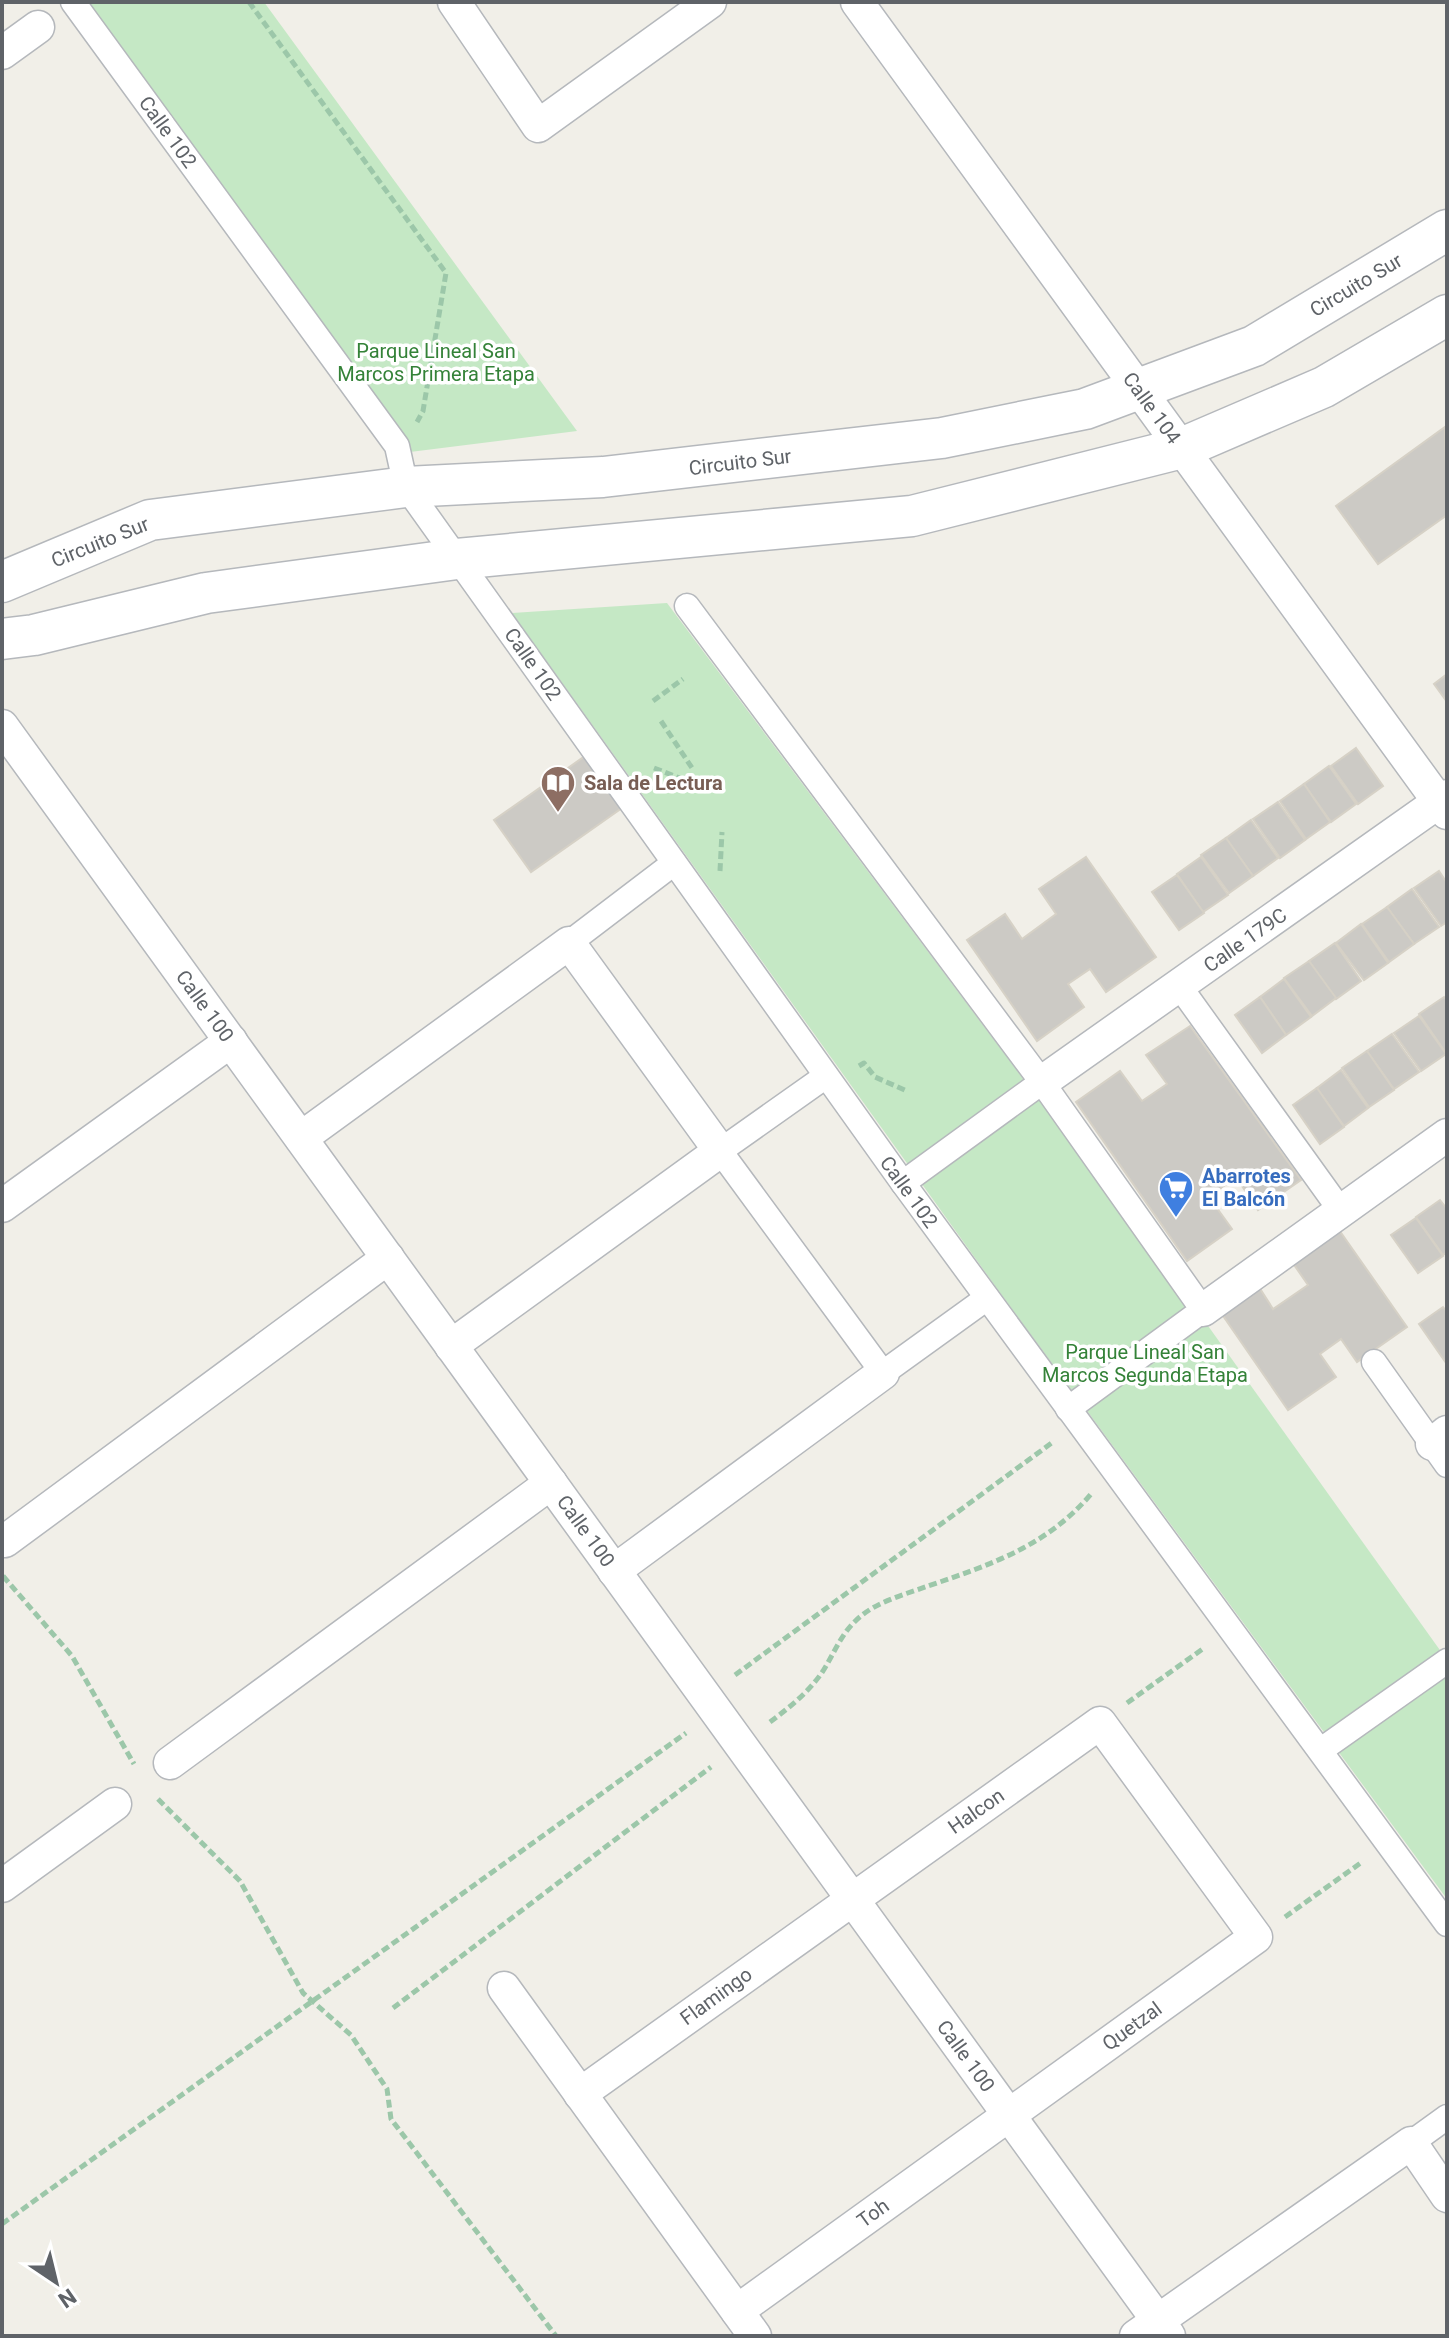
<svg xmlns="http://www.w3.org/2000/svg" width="1449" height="2338" viewBox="0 0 1449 2338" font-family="Roboto,sans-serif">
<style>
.green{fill:#c5e8c5}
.building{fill:#cccac5;stroke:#d6d1c6;stroke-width:2}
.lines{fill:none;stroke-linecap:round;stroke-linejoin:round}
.pedestrian-casing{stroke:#b5b8bc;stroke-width:27}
.minor-casing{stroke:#b5b8bc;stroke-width:35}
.tertiary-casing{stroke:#b5b8bc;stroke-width:43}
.path{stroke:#9cc7a9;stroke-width:5;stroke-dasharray:8 4;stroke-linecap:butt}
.pedestrian{stroke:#fff;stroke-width:24}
.minor{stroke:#fff;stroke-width:32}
.tertiary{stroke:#fff;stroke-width:40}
.labels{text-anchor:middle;stroke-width:7;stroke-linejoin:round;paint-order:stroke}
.street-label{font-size:20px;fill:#5f6368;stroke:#fff}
.park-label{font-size:20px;fill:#348238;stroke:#fff}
.education-label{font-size:20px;font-weight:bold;fill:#785e54;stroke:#fff;text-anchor:start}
.shop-label{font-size:20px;font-weight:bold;fill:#366cbe;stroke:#fff;text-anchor:start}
</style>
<rect width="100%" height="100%" fill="#f1efe8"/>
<g class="green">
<polygon points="86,2 264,2 577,431 410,452"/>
<polygon points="667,603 1206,1323 1447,1660 1447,1899 998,1290 512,613"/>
</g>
<g class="building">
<polygon points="1445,427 1447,515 1378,564 1336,506"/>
<polygon points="1447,674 1447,702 1434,684"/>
<polygon points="1356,748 1383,786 1358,804 1331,766"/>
<polygon points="585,756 622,808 531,872 494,820"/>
<polygon points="1329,766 1356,804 1331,822 1304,784"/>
<polygon points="1304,784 1330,822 1306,839 1280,801"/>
<polygon points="1278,802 1305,840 1280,858 1253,819"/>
<polygon points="1251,820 1278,858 1253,876 1226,838"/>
<polygon points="1226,838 1253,876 1229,893 1201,855"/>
<polygon points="1086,857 1156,957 1106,992 1090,969 1068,984 1084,1007 1037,1041 967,940 1005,914 1022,939 1056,914 1039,889"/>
<polygon points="1201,857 1228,895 1203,912 1177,874"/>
<polygon points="1439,871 1447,883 1447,922 1441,926 1414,888"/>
<polygon points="1177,875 1204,913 1179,930 1152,892"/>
<polygon points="1412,889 1439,927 1414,944 1387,907"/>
<polygon points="1387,907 1414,944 1389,962 1362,924"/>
<polygon points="1361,924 1388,963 1364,980 1336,943"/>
<polygon points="1335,943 1361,981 1336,999 1309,961"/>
<polygon points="1309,961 1336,998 1312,1016 1284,978"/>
<polygon points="1284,979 1311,1017 1286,1035 1260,997"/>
<polygon points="1260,997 1286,1035 1262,1053 1235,1015"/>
<polygon points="1444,997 1447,1001 1446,1053 1419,1014"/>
<polygon points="1419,1016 1446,1054 1421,1071 1394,1033"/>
<polygon points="1190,1026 1301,1180 1258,1210 1236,1177 1209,1197 1232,1229 1187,1261 1076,1102 1120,1071 1142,1101 1167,1084 1146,1055"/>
<polygon points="1392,1034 1419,1072 1394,1089 1367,1051"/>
<polygon points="1367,1051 1394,1090 1369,1107 1342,1068"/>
<polygon points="1341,1070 1368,1108 1344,1126 1317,1088"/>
<polygon points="1317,1088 1344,1127 1320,1144 1293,1105"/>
<polygon points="1440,1200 1447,1209 1447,1252 1443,1255 1416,1217"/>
<polygon points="1416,1218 1443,1256 1418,1273 1391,1235"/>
<polygon points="1337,1227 1407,1327 1357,1362 1341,1339 1320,1354 1336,1377 1288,1410 1219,1310 1257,1284 1273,1309 1308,1285 1290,1259"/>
<polygon points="1443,1307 1447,1312 1446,1363 1419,1324"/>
</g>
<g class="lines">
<defs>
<g id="pedestrian">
<polyline points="73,2 397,446 406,487 903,1183 1447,1924"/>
<polyline points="687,606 1042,1082 1203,1310 1068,1409"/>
<polyline points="569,943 674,863"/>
<polyline points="1180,987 1341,1211"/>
<polyline points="826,1076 720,1151 883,1373 987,1298"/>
<polyline points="903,1183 1042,1082"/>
<polyline points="1374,1362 1447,1465"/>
<polyline points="1321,1750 1447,1661"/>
<polyline points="1411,2143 1447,2117"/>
</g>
<g id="minor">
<polyline points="454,2 538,126 710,2"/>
<polyline points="857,2 1447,813"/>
<polyline points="2,53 38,27"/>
<polyline points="2,726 1169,2336"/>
<polyline points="1042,1082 1447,796"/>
<polyline points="301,1138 569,943 720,1151 451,1346"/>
<polyline points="2,1206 231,1041"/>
<polyline points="1203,1310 1447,1135"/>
<polyline points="1432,1444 1447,1432"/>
<polyline points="5,1541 388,1258"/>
<polyline points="614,1571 883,1373"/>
<polyline points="170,1763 551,1483"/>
<polyline points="2,1886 115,1804"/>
<polyline points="504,1988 755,2336"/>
<polyline points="580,2094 1100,1723 1256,1937 737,2311"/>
<polyline points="1136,2336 1411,2143 1447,2196"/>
</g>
<g id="tertiary">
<polyline points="2,582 150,520 406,487 603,477 942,438 1085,409 1254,346 1447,230"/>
<polyline points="2,639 34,635 206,593 457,559 912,516 1182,448 1324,387 1447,315"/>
</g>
</defs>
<use href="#pedestrian" class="pedestrian-casing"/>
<use href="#minor" class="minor-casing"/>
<use href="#tertiary" class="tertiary-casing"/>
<g class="path">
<polyline points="249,2 446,273 423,411 417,422"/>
<polyline points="653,701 683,679"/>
<polyline points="661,721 694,771"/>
<polyline points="654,768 682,779"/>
<polyline points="720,871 722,832"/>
<polyline points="859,1066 864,1063 875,1077 907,1091"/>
<polyline points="3,1576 72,1656 134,1764"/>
<polyline points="735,1675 1053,1442"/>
<polyline points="1127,1703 1204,1648"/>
<path d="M770 1722C790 1707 809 1692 823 1671 835 1652 842 1631 861 1616 879 1601 906 1594 928 1586 990 1565 1047 1546 1091 1494"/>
<polyline points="158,1799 240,1881 303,1993 351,2035 387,2089 391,2119 556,2336"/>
<polyline points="1285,1917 1362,1862"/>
<polyline points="393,2008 711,1767"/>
<polyline points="2,2224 686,1733"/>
</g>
<use href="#pedestrian" class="pedestrian"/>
<use href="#minor" class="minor"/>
<use href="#tertiary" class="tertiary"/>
</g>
<defs>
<symbol id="library-pin" viewBox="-11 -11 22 30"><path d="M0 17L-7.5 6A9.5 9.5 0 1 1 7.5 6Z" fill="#8d6e63" stroke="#fff"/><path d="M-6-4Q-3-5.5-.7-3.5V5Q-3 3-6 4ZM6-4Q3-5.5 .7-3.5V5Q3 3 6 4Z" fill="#fff"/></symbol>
<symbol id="supermarket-pin" viewBox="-11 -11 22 30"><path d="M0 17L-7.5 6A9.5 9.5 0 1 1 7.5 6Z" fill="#3f7fe0" stroke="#fff"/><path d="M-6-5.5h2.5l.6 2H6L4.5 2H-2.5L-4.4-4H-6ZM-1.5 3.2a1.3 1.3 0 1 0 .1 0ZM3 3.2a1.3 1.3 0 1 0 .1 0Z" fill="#fff"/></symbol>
</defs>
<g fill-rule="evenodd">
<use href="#library-pin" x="538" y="763" width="40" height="54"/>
<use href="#supermarket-pin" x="1156" y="1168" width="40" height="54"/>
</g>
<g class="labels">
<g class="street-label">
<text transform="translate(168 132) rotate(54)" y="7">Calle 102</text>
<text transform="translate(1356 285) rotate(-31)" y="7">Circuito Sur</text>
<text transform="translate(1152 408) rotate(54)" y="7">Calle 104</text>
<text transform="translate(740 462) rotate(-7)" y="7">Circuito Sur</text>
<text transform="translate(100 542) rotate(-22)" y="7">Circuito Sur</text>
<text transform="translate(533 664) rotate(55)" y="7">Calle 102</text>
<text transform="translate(1245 940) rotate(-35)" y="7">Calle 179C</text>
<text transform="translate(205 1006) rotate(54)" y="7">Calle 100</text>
<text transform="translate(909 1192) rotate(54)" y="7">Calle 102</text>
<text transform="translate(586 1531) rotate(54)" y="7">Calle 100</text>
<text transform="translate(976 1811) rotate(-35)" y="7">Halcon</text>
<text transform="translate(716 1996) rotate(-36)" y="7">Flamingo</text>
<text transform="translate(1132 2026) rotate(-36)" y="7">Quetzal</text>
<text transform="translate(966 2056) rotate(54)" y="7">Calle 100</text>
<text transform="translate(873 2213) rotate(-36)" y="7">Toh</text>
</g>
<g class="park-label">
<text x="436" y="358">Parque Lineal San<tspan x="436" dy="23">Marcos Primera Etapa</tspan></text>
<text x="1145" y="1359">Parque Lineal San<tspan x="1145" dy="23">Marcos Segunda Etapa</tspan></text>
</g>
<g class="education-label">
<text x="584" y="790">Sala de Lectura</text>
</g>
<g class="shop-label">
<text x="1202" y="1183">Abarrotes<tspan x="1202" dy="23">El Balcón</tspan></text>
</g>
</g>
<rect width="1449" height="2338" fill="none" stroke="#5f6368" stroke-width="8"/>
<g transform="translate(56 2282) rotate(145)" stroke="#ffffff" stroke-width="6" paint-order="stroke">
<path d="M0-6L14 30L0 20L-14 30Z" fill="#5f6368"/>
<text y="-12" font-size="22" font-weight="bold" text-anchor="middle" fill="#5f6368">N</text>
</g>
</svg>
